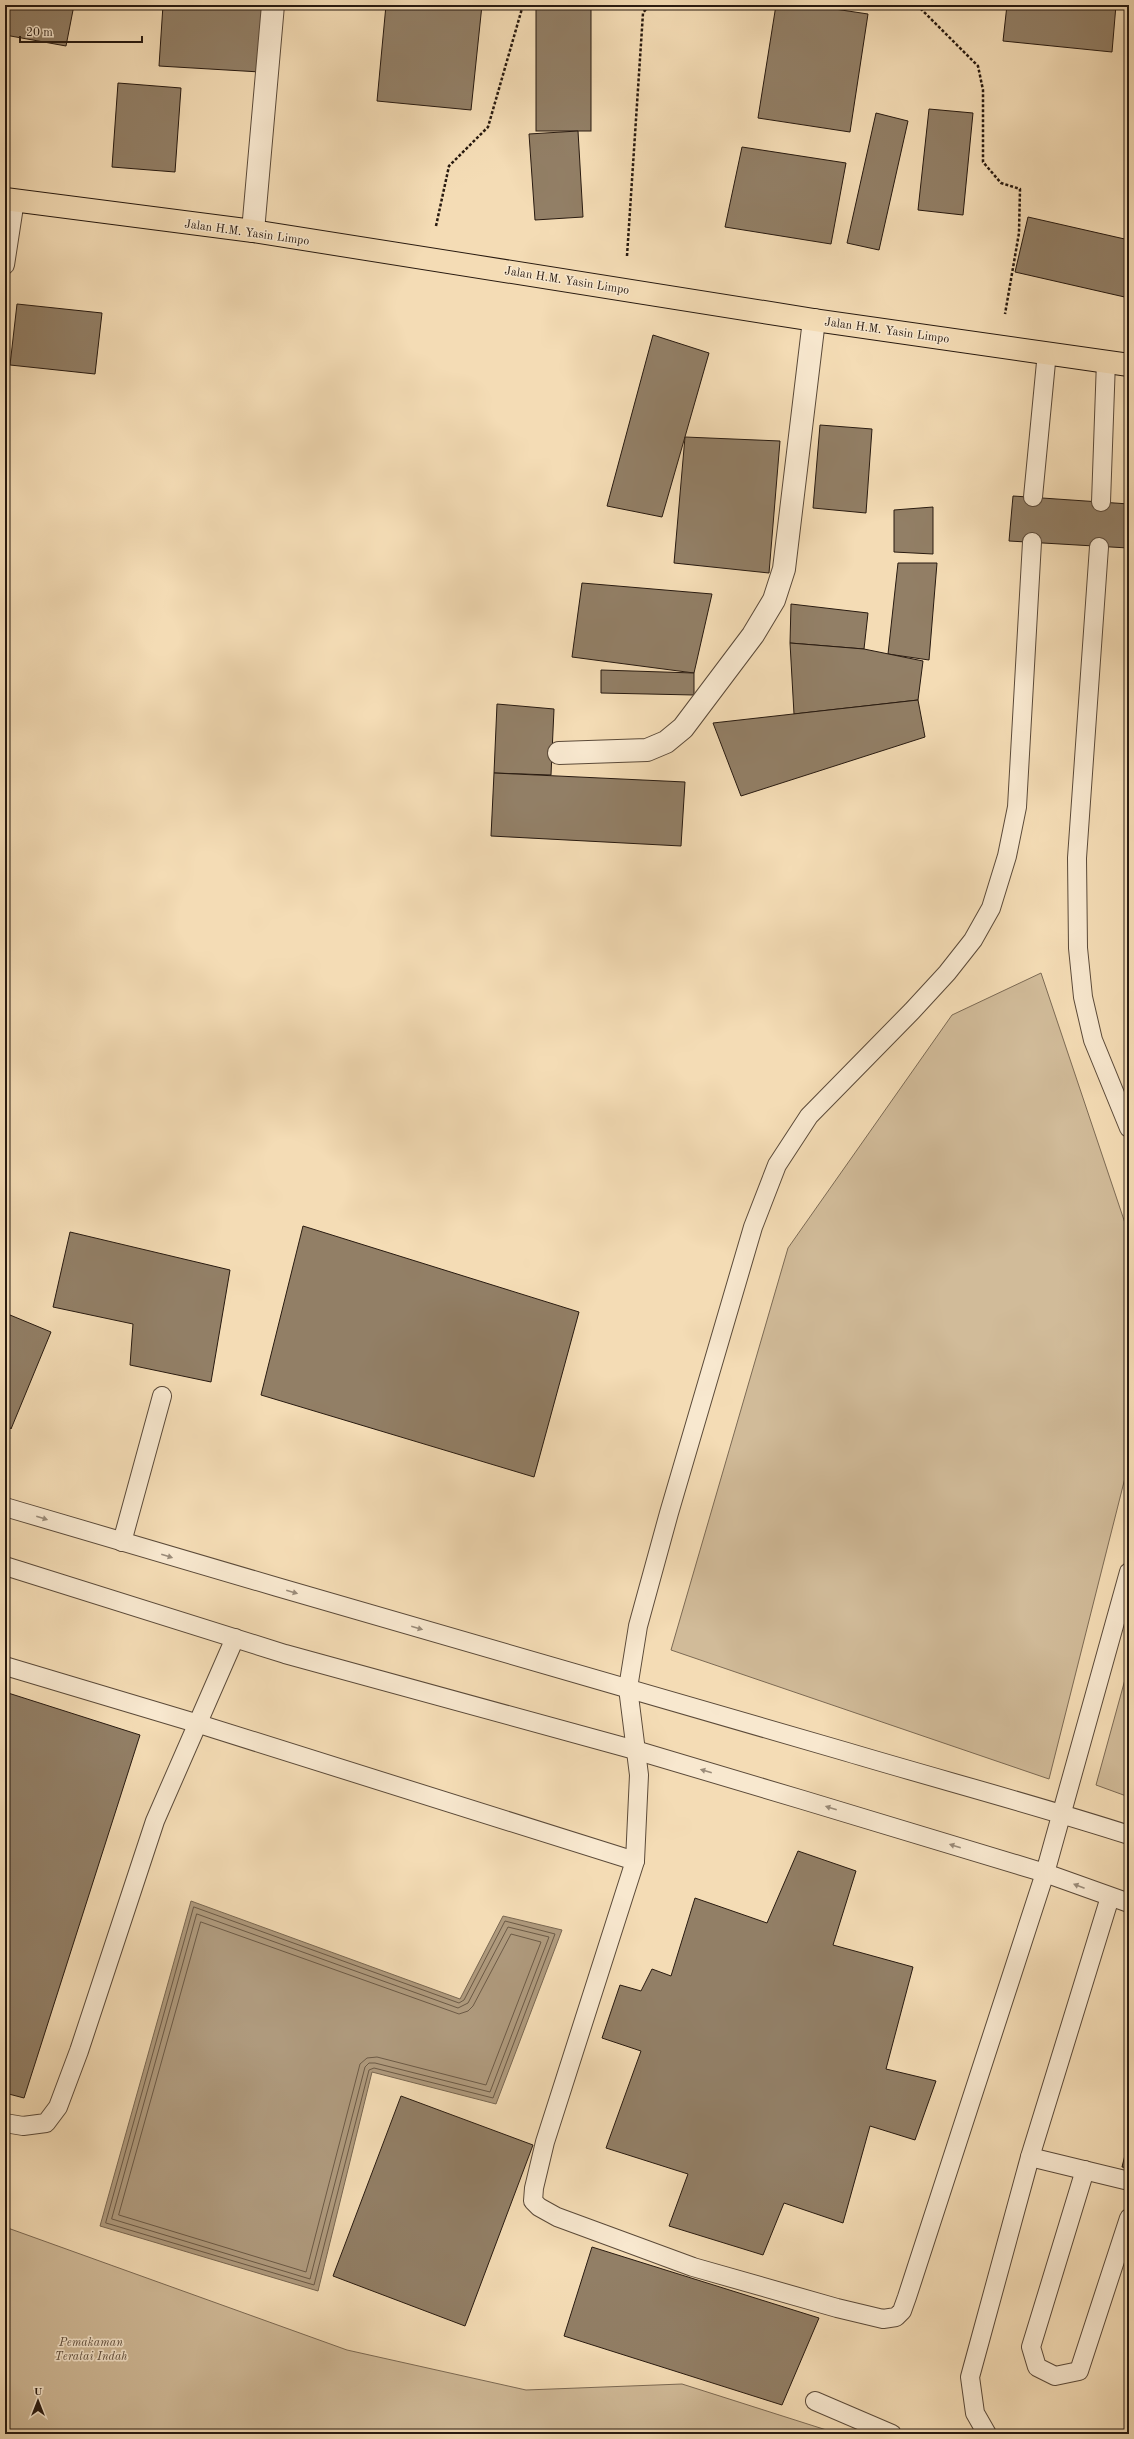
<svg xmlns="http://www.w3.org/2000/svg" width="1134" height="2439" viewBox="0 0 1134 2439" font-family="'Old Standard TT',serif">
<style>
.green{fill:#d1bb99;stroke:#7c6a54}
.water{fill:#af9a7d;stroke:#796751}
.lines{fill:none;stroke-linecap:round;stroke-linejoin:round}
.shore{stroke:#6c5a46;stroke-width:1}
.building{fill:#927f66;stroke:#281a10}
.lane-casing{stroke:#5b4a39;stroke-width:20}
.street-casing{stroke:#5b4a39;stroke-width:24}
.primary-casing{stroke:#281a10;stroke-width:24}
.path{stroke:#281a10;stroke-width:2.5;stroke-dasharray:3 2;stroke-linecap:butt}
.lane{stroke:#f8e8cf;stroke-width:18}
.street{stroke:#f8e8cf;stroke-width:22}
.primary{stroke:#f4dcb5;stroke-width:22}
.oneway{fill:#9a8b79}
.labels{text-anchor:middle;stroke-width:3;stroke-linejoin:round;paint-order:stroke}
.street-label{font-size:12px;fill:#281a10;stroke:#f8e8cf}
.park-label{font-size:12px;font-style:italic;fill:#5b4a39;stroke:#f8e8cf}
</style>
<rect width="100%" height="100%" fill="#f4dcb5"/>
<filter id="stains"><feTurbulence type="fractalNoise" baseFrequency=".005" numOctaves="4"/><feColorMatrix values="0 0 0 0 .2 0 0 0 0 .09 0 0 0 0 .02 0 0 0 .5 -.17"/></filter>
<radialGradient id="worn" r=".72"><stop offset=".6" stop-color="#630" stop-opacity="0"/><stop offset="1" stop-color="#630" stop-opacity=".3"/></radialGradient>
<g class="green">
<polygon points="1041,973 1129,1235 1129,1462 1049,1779 671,1650 788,1248 952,1015"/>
<polygon points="1129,1665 1129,1797 1096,1785"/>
<polygon points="5,2227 347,2350 526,2390 682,2384 839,2434 5,2434"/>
</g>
<polygon class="water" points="191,1901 460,1999 503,1916 562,1930 496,2104 372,2072 318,2291 100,2226"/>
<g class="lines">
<g class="shore">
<polygon points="194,1907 459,2003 464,2000 505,1921 555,1934 493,2098 374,2068 369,2070 314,2285 106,2223"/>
<polygon points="197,1914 458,2008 468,2003 508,1927 549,1937 490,2092 375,2063 369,2063 365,2067 310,2279 112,2219"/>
<polygon points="201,1922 459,2014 468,2011 473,2006 511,1934 541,1942 486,2085 377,2057 367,2058 360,2064 306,2272 119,2215"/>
</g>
</g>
<g class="building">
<polygon points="5,5 74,5 66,46 5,35"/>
<polygon points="163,5 264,5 260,72 159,66"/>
<polygon points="386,5 482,5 471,110 377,101"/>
<rect x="536" y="5" width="55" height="126"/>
<polygon points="776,5 808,5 868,14 850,132 758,118"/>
<polygon points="1007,5 1116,5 1112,52 1003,41"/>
<polygon points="118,83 181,88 175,172 112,167"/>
<polygon points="929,109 973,113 963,215 918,210"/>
<polygon points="876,113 908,121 879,250 847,243"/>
<polygon points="578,131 583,217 535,220 529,134"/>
<polygon points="742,147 846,163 831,244 725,227"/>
<polygon points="1028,217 1129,240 1129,298 1015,272"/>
<polygon points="17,304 102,313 95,374 10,365"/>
<polygon points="653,335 709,353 662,517 607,506"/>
<polygon points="820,425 872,429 866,513 813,508"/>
<polygon points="685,437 780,441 769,573 674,563"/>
<polygon points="1013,496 1129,504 1128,548 1009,541"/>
<polygon points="933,507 933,554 894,552 894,510"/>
<polygon points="898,563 937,563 929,660 888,654"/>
<polygon points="582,583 712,594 694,673 572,657"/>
<polygon points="791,604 868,613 864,649 790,643"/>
<polygon points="790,643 864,649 923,661 918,700 794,714"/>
<polygon points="601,670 694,673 694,695 601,693"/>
<polygon points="918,700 925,737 741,796 713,723"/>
<polygon points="497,704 554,709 551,775 494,773"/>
<polygon points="494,773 685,782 681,846 491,836"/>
<polygon points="303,1226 579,1312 534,1477 261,1395"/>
<polygon points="70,1232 230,1270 211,1382 130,1365 133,1324 53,1307"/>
<polygon points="10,1315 51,1332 11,1429 5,1421 5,1325"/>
<polygon points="5,1692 140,1735 24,2098 5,2093"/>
<polygon points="798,1851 856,1871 833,1945 913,1967 886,2069 936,2081 915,2140 870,2126 843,2223 784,2203 763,2255 669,2226 688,2174 606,2148 641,2051 602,2038 620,1985 641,1991 652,1969 671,1976 695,1898 767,1923"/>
<polygon points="401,2096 533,2145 465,2326 333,2276"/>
<polygon points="1129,2139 1129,2168 1122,2167"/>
<polygon points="592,2247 819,2318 782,2405 564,2336"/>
</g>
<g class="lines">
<defs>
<g id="lane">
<polyline points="5,265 15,200"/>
<polyline points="1033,497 1047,352"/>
<polyline points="1101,502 1106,361"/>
<polyline points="1032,542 1017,807 1007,856 991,908 973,940 947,973 912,1011 809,1116 777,1165 753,1227 669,1513 638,1626 628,1688 639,1775 635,1861 545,2142 534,2188 533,2201 539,2207 557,2217 693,2267 837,2308 883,2319 896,2317 902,2311 907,2297 1045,1873 1129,1572"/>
<polyline points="1099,547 1077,858 1078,948 1083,997 1093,1040 1129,1128"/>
<path d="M5 1507C285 1591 567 1669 847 1752 941 1780 1036 1805 1129 1835"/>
<polyline points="122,1542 162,1396"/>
<polyline points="5,1566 285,1654 635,1750 803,1800 1045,1873 1129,1903"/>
<polyline points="5,1666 199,1724 635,1861"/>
<polyline points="5,2123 23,2126 46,2123 58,2107 79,2051 155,1821 235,1638"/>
<polyline points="1030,2157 1129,2181"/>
<polyline points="1085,2170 1031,2347 1037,2367 1055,2376 1079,2371 1129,2218"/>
<polyline points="815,2401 892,2434"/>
<polyline points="987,2434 975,2413 970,2377 1030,2157 1110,1897"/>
</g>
<g id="street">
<polyline points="253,231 273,5"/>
<polyline points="559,753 647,750 666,742 683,728 753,635 774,600 784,569 814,320"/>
</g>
<polyline id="primary" points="5,199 253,231 814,320 1129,365"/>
</defs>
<use href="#lane" class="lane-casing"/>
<use href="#street" class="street-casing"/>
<use href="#primary" class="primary-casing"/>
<g class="path">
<polyline points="917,5 978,66 983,90 983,162 1001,183 1020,189 1019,233 1005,314"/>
<polyline points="436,226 449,166 488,127 523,5"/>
<polyline points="627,256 643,13 649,5"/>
</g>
<use href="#lane" class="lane"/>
<use href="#street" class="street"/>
<use href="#primary" class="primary"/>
</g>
<defs><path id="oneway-solid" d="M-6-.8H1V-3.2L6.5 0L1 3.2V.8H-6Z"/></defs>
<g class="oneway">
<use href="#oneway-solid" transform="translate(42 1518) rotate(17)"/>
<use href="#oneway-solid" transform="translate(167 1556) rotate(17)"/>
<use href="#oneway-solid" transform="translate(292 1592) rotate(16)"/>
<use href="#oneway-solid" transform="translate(417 1628) rotate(16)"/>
<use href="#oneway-solid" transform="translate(706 1771) rotate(-164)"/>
<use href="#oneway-solid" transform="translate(831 1808) rotate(-163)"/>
<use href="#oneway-solid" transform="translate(955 1846) rotate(-163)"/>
<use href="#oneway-solid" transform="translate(1079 1886) rotate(-159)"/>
</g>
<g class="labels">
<g class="street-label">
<text transform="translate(247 232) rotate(8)" y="4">Jalan H.M. Yasin Limpo</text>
<text transform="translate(567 280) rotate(9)" y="4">Jalan H.M. Yasin Limpo</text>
<text transform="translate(887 330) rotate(8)" y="4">Jalan H.M. Yasin Limpo</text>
</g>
<g class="park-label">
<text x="91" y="2346">Pemakaman<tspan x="91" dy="14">Teratai Indah</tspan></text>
</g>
</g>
<rect width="1134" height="2439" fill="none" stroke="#f4dcb5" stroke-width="20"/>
<rect x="6" y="6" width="1122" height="2427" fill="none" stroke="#281a10" stroke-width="2"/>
<rect x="10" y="10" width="1114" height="2419" fill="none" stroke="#281a10"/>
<g transform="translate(38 2401)" stroke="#f8e8cf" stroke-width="3" paint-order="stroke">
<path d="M0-3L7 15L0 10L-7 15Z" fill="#281a10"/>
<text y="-6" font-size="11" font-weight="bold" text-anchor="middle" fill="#281a10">U</text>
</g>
<path d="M20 36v6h122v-6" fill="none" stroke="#281a10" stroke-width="2"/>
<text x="26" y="36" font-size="12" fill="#281a10" stroke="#f8e8cf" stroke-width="3" paint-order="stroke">20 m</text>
<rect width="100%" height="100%" filter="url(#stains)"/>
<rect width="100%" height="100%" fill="url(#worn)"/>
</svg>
